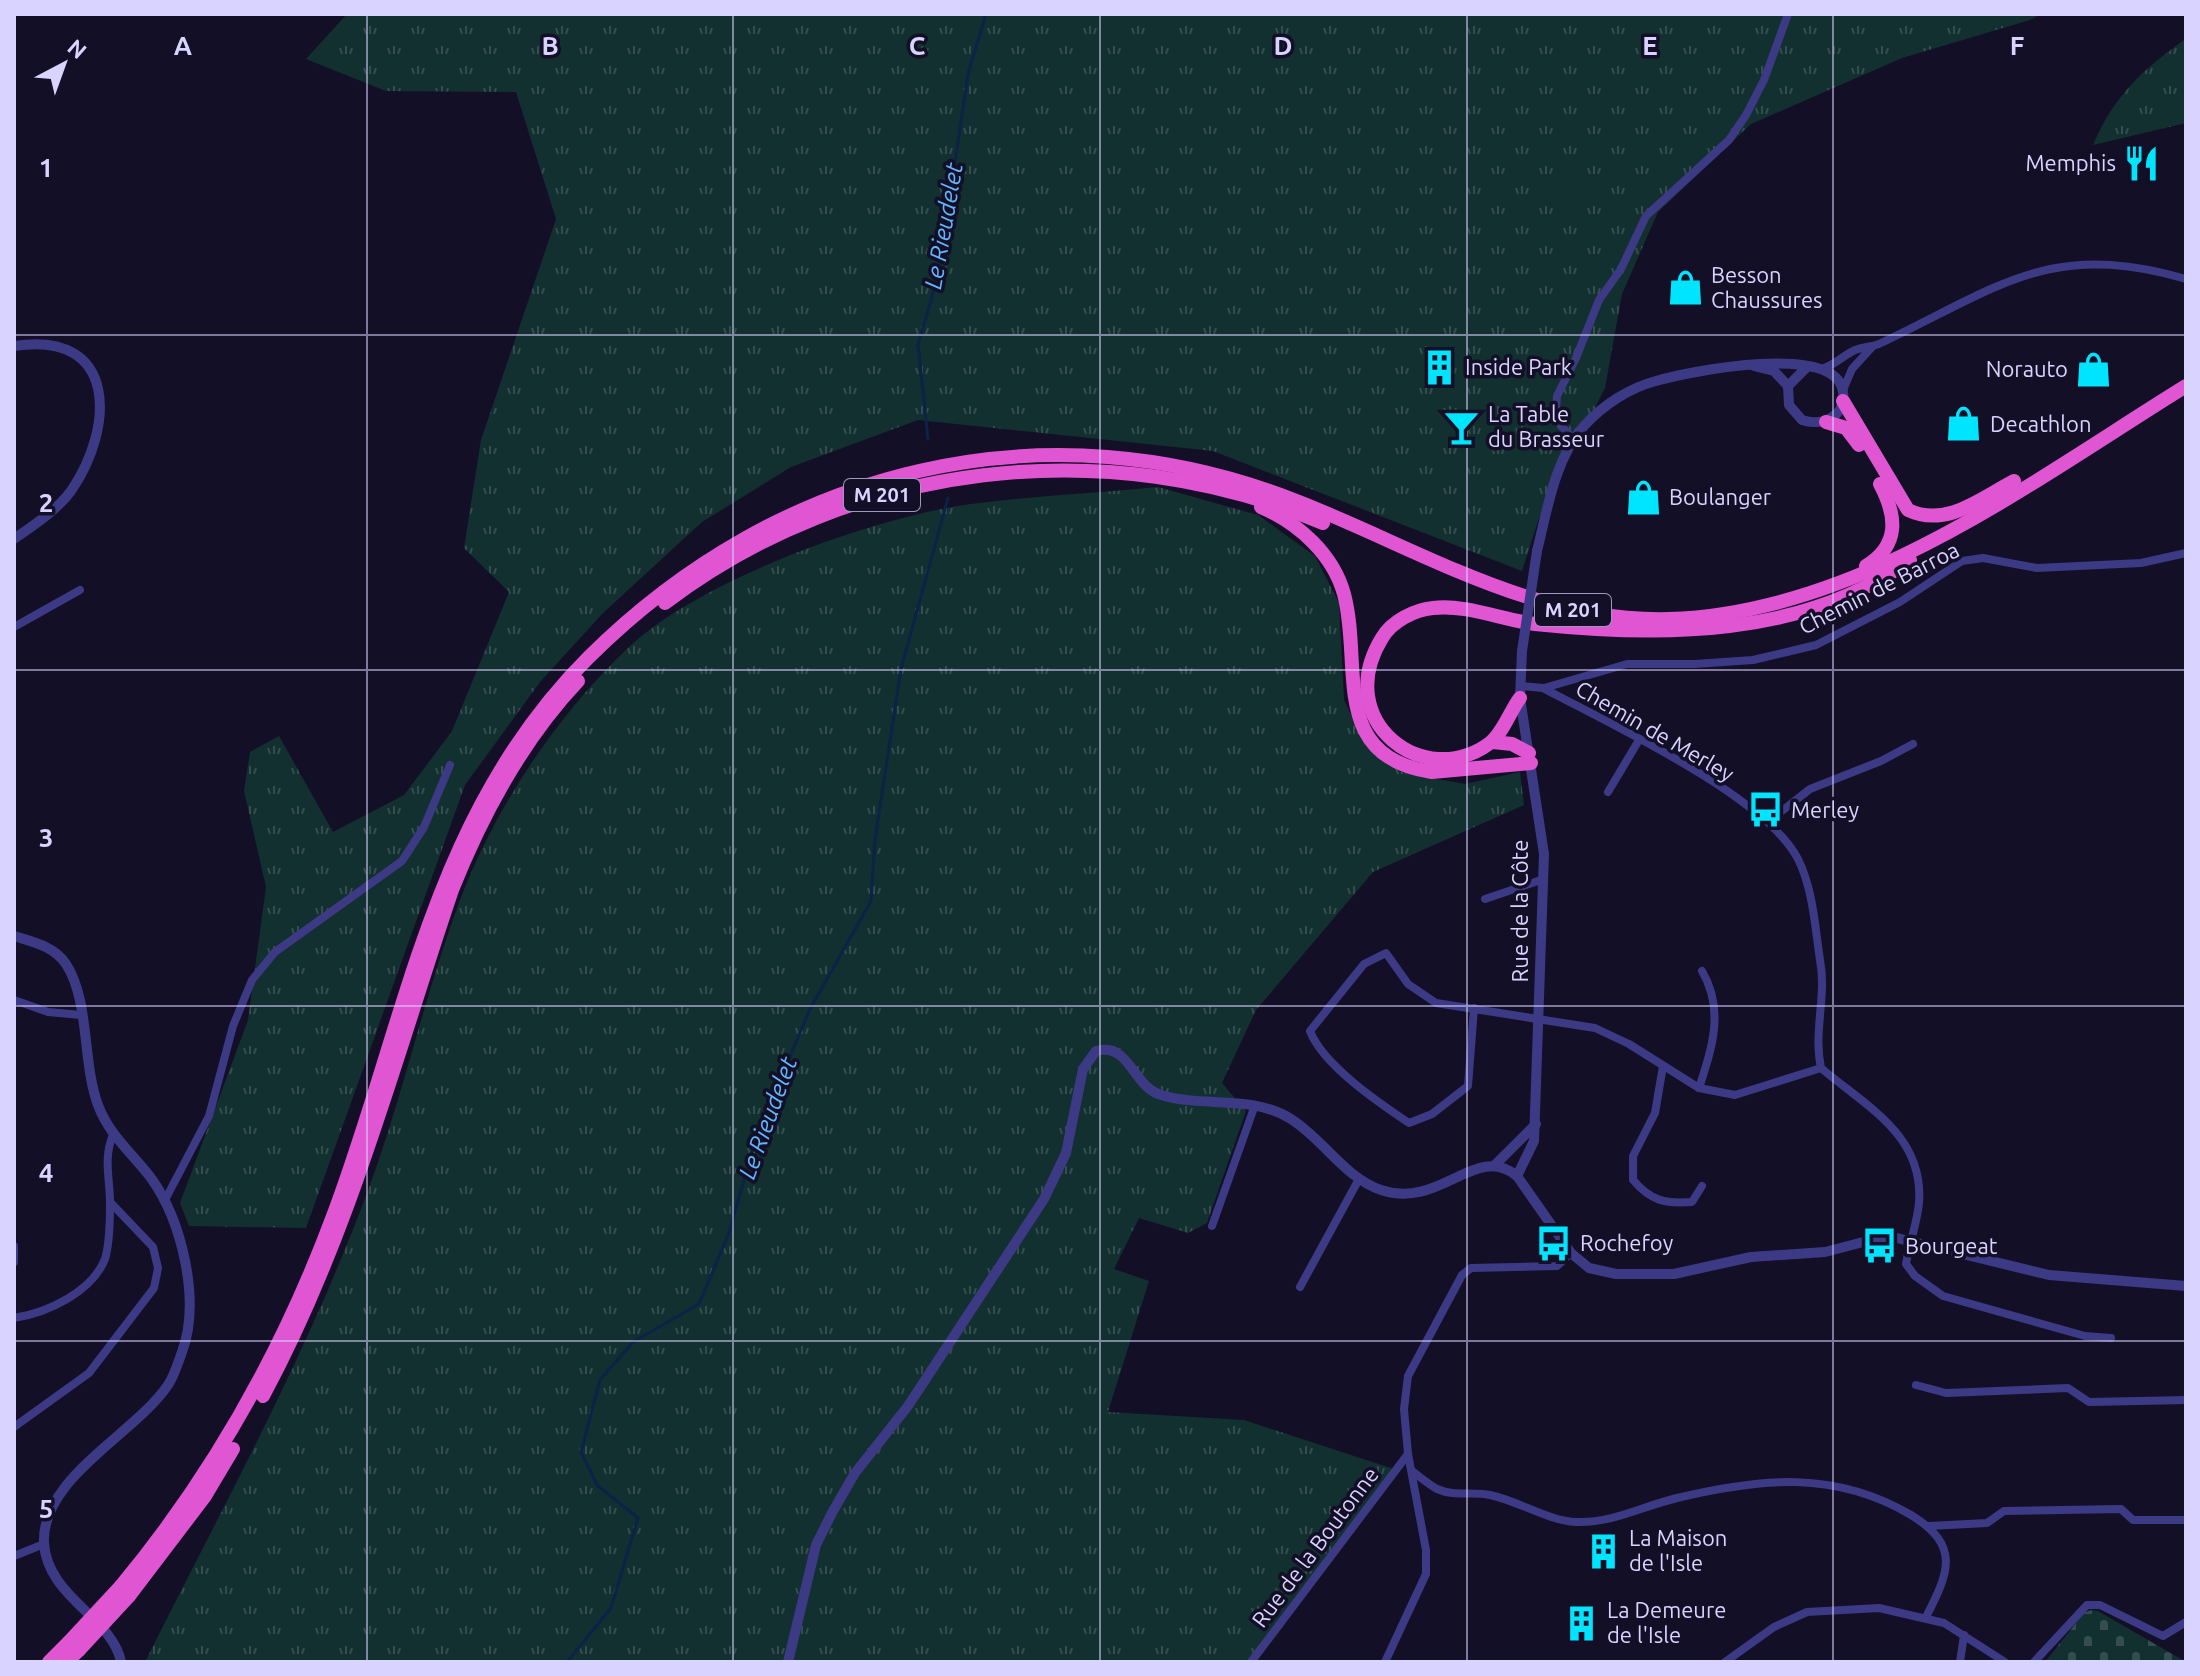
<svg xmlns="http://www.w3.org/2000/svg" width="2200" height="1676" viewBox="0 0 2200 1676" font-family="Ubuntu,sans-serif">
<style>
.grass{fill:url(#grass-tufts)}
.cemetery{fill:url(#cemetery-stones)}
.park{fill:#12302f}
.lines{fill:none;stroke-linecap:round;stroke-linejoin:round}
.stream{stroke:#0c2248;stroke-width:3}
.minor{stroke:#3d3a85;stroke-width:8}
.tertiary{stroke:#3d3a85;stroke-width:10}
.trunk{stroke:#e055d1;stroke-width:14}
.tertiary-bridge{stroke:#3d3a85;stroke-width:10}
.trunk-bridge{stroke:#e055d1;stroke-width:14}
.grid{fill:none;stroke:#d9d4ff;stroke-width:2;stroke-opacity:0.55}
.labels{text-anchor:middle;stroke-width:7;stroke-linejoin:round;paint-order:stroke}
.shield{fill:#130f26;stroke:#9e99be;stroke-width:2}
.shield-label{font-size:20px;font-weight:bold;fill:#d9d4ff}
.poi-label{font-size:22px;fill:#d9d4ff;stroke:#130f26;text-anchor:start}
.street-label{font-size:22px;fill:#d9d4ff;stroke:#130f26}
.water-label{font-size:24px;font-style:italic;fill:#62b6ff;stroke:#130f26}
.grid-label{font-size:26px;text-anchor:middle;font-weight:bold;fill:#d9d4ff;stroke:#130f26;stroke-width:7;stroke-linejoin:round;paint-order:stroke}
</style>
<defs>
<pattern id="grass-tufts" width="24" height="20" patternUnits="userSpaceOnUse" patternTransform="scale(2)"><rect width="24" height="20" fill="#12302f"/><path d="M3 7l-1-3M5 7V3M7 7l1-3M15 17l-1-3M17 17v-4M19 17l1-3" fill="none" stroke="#344d4e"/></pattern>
<pattern id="cemetery-stones" width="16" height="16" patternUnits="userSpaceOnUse" patternTransform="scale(2)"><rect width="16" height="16" fill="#12302f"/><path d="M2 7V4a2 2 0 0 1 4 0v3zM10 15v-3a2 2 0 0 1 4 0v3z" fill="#344d4e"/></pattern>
</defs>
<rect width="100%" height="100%" fill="#130f26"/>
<g class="grass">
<polygon points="347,14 2041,14 2030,20 1902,58 1751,124 1658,212 1622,294 1605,388 1539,518 1522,571 1213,451 918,420 791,467 702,522 603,613 540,682 465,785 306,1228 189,1226 180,1203 248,1020 266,887 244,791 250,752 279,736 333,832 404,795 452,731 509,592 464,548 481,440 556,219 516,92 386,91 306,59"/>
<path d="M2186 35V123L2093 145C2114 96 2141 71 2184 40Z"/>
<path d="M1158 487 1258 515 1315 556 1339 603 1344 700 1366 746 1404 773 1465 784 1520 772 1524 805 1373 872 1256 1010 1222 1083 1246 1111 1207 1223 1188 1233 1139 1218 1114 1269 1149 1281 1108 1412 1244 1420 1400 1471 1256 1662H145C222 1508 307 1355 367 1193 403 1097 424 996 460 900 495 808 556 716 629 647 700 580 874 517 971 504 1033 496 1096 493 1158 487Z"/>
</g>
<polygon class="cemetery" points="2091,1610 2098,1611 2186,1662 2045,1662 2084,1613"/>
<polygon class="park" points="1559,163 1595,177 1579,215 1541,199"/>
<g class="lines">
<g class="stream">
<polyline points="928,439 918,345 939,272 968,74 986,14"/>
<polyline points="567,1662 611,1608 638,1518 597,1485 581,1452 600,1380 633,1342 699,1304 729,1233 757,1134 810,1009 871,901 875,839 901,669 948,498"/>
</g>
<g class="minor">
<path d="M1824 368C1836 364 1844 355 1855 350 1863 347 1871 347 1879 344 1998 288 2049 239 2186 279"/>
<polyline points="1843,390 1852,369 1872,347"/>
<polyline points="1574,439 1561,426 1556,410 1557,396 1576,358 1599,300 1621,269 1646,216 1729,140 1746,115 1764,80 1788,14"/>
<polyline points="14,627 80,590"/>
<path d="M1521 686 1543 688C1608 723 1766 796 1798 859 1813 889 1815 927 1820 960 1827 996 1813 1031 1821 1068 1867 1107 1924 1135 1919 1203 1917 1224 1909 1244 1906 1264L1915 1276 1943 1296 2085 1336 2111 1338"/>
<polyline points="1544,688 1627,664 1695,664 1753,660 1816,645 1900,602 1962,561 1983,558 2037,568 2141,563 2186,553"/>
<polyline points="1608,792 1639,740"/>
<polyline points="1769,821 1810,789 1881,761 1913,744"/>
<polyline points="1485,899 1544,879"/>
<polyline points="14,1000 48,1012 81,1015"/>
<path d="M1474 1008 1468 1086 1432 1114 1409 1123C1379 1103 1323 1065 1310 1031L1364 964 1386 953 1408 984 1436 1003 1595 1028 1629 1044 1699 1088 1735 1095 1821 1068"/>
<path d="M1663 1066 1655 1113 1633 1156V1180C1651 1201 1665 1204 1692 1202L1702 1186"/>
<path d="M1699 1088C1712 1048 1725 1010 1702 971"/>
<polyline points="165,1200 209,1116 233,1026 252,980 275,952 402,861 424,827 450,765"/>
<polyline points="1212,1226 1255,1105"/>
<polyline points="14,1246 14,1262"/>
<polyline points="1300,1287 1359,1179"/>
<path d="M14 1318C47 1313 92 1292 105 1259 110 1243 110 1220 110 1203 110 1179 103 1158 113 1135"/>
<polyline points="1916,1385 1946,1393 2068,1388 2089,1402 2186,1400"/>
<polyline points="14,1427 89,1373 154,1288 158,1268 153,1247 110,1202"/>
<path d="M1412 1471C1420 1477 1428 1484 1437 1489 1455 1497 1472 1491 1490 1495 1519 1501 1548 1521 1577 1522 1613 1523 1643 1506 1677 1498 1760 1478 1835 1470 1911 1515 1961 1546 1949 1572 1926 1617"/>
<polyline points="1929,1526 1987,1523 2004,1511 2121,1509 2133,1520 2186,1520"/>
<polyline points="14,1556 44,1544"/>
<polyline points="1251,1662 1408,1454"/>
<polyline points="1385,1662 1426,1574 1426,1550 1408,1454 1404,1409 1408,1376 1462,1275 1471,1268 1557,1266 1571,1253"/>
<polyline points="1725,1662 1774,1627 1807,1612 1879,1608 1944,1623 2005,1662"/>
<polyline points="1960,1662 1964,1635"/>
<polyline points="2034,1662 2087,1605 2100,1605 2163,1636 2186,1622"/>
</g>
<g class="tertiary">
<path d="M14 346C118 330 115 427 71 491 57 510 34 525 14 539"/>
<polyline points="1754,366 1774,371 1788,386"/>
<path d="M1537 551C1547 511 1555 458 1584 426 1603 405 1629 388 1656 381 1690 371 1837 342 1843 392 1847 416 1822 427 1802 420L1789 405 1788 386 1806 368"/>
<path d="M14 936C33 942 54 946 66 964 90 1001 82 1062 98 1105 109 1135 132 1153 151 1178 182 1221 201 1301 182 1352 178 1363 174 1376 168 1385 134 1435 41 1478 44 1543 47 1597 113 1618 121 1662"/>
<polyline points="1496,1164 1536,1124"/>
<polyline points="1517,1176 1534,1141 1544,854 1520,698 1522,651"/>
<path d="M788 1662 816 1545 833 1511 855 1473 908 1406 1044 1199 1066 1153 1083 1069 1096 1051C1130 1042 1132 1086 1161 1095 1204 1108 1251 1094 1291 1119 1323 1139 1345 1178 1381 1190 1441 1210 1475 1142 1517 1176L1571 1253 1589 1268 1616 1274H1674L1751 1257 1825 1252 1871 1240 1897 1238 2049 1275 2186 1286"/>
</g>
<g class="trunk">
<path d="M1843 401 1908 510C1946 528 1980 499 2014 481"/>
<polyline points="1826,422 1846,428 1859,445"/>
<path d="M1261 507C1298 523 1333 554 1344 594 1363 665 1328 757 1432 772L1531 763"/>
<path d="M1866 566C1900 545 1897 516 1880 484"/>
<path d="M665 603C852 461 1108 431 1323 523"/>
<path d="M1520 698C1510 711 1503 733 1490 743 1424 792 1331 721 1382 638 1392 621 1414 610 1433 608 1466 604 1502 620 1535 624 1660 637 1803 638 1910 560"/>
<polyline points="1493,742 1512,744 1529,753"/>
<path d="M263 1396C349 1236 394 1061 452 890 482 815 522 740 578 681"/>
<path d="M121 1586C215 1473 284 1349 335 1211 408 1015 434 811 589 657 779 468 1045 401 1299 502 1419 549 1535 623 1669 619 1860 613 2029 483 2186 386"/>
<polyline points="129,1596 205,1496 233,1449"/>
<polyline points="49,1662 69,1642"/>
<polyline points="66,1662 79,1650"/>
</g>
<polyline class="tertiary-bridge" points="1522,651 1537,551"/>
<g class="trunk-bridge">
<polyline points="69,1642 121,1586"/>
<polyline points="79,1650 129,1596"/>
</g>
</g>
<path class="grid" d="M367 14V1662M733 14V1662M1100 14V1662M1467 14V1662M1833 14V1662M14 335H2186M14 670H2186M14 1006H2186M14 1341H2186"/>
<defs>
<symbol id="restaurant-bare" viewBox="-9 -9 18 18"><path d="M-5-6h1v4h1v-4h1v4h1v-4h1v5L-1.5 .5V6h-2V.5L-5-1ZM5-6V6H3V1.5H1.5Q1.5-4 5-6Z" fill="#00e5ff" stroke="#130f26" stroke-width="2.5" paint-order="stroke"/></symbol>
<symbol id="shop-bare" viewBox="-9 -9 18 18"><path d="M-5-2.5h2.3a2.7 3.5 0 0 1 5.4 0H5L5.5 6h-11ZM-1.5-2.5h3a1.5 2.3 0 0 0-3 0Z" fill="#00e5ff" stroke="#130f26" stroke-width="2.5" paint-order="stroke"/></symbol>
<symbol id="building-bare" viewBox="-9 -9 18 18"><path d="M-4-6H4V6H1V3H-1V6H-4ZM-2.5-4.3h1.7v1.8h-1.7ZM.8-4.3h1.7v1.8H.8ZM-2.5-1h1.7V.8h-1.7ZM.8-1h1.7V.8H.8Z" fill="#00e5ff" stroke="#130f26" stroke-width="2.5" paint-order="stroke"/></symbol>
<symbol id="bar-bare" viewBox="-9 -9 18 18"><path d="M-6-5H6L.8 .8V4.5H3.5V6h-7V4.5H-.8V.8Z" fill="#00e5ff" stroke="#130f26" stroke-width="2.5" paint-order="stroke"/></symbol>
<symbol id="bus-bare" viewBox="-9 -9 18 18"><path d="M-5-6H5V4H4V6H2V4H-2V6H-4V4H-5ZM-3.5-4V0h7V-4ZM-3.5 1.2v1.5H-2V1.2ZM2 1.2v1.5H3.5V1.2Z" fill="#00e5ff" stroke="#130f26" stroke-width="2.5" paint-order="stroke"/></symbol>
</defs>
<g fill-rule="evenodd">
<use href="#restaurant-bare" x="2116" y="138" width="51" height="51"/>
<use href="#shop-bare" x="1660" y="262" width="51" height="51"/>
<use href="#building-bare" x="1414" y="342" width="51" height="51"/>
<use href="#shop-bare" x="2068" y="344" width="51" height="51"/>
<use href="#shop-bare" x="1938" y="398" width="51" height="51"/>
<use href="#bar-bare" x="1436" y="402" width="51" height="51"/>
<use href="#shop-bare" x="1618" y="472" width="51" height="51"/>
<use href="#bus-bare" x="1740" y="784" width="51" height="51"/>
<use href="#bus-bare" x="1528" y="1218" width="51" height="51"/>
<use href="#bus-bare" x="1854" y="1220" width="51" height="51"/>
<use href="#building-bare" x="1578" y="1526" width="51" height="51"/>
<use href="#building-bare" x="1556" y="1598" width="51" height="51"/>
</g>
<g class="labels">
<g class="shield">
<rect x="844" y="479" width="76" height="32" rx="6"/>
<rect x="1535" y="594" width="76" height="32" rx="6"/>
</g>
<g class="shield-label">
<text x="882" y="502">M 201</text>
<text x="1573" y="617">M 201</text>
</g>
<g class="poi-label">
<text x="2116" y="171" text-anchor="end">Memphis</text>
<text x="1711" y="283">Besson<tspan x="1711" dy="25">Chaussures</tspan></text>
<text x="1465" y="375">Inside Park</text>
<text x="2068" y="377" text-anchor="end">Norauto</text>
<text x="1488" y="422">La Table<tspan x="1488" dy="25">du Brasseur</tspan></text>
<text x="1990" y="432">Decathlon</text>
<text x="1669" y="505">Boulanger</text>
<text x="1791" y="818">Merley</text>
<text x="1580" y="1251">Rochefoy</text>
<text x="1905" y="1254">Bourgeat</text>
<text x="1629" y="1546">La Maison<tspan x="1629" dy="25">de l'Isle</tspan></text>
<text x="1607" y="1618">La Demeure<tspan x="1607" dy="25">de l'Isle</tspan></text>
</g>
<g class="street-label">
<text transform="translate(1879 588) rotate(-27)" y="8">Chemin de Barroa</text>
<text transform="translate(1655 731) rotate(30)" y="8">Chemin de Merley</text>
<text transform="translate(1520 911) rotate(-90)" y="8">Rue de la Côte</text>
<text transform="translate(1315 1547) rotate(-53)" y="8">Rue de la Boutonne</text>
</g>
<g class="water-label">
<text transform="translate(944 226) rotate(-80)" y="8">Le Rieudelet</text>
<text transform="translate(768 1118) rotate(-70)" y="8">Le Rieudelet</text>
</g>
</g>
<g class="grid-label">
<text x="183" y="55">A</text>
<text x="550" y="55">B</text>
<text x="917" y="55">C</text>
<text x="1283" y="55">D</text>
<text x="1650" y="55">E</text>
<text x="2017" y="55">F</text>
<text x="46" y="177">1</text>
<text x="46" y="512">2</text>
<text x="46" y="847">3</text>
<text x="46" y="1182">4</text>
<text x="46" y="1518">5</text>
</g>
<rect width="2200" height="1676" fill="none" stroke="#d9d4ff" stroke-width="32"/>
<g transform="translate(64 64) rotate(41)" stroke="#130f26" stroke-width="6" paint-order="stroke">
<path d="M0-6L14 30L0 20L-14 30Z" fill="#d9d4ff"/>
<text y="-12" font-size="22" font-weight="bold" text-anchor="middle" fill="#d9d4ff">N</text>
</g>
</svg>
